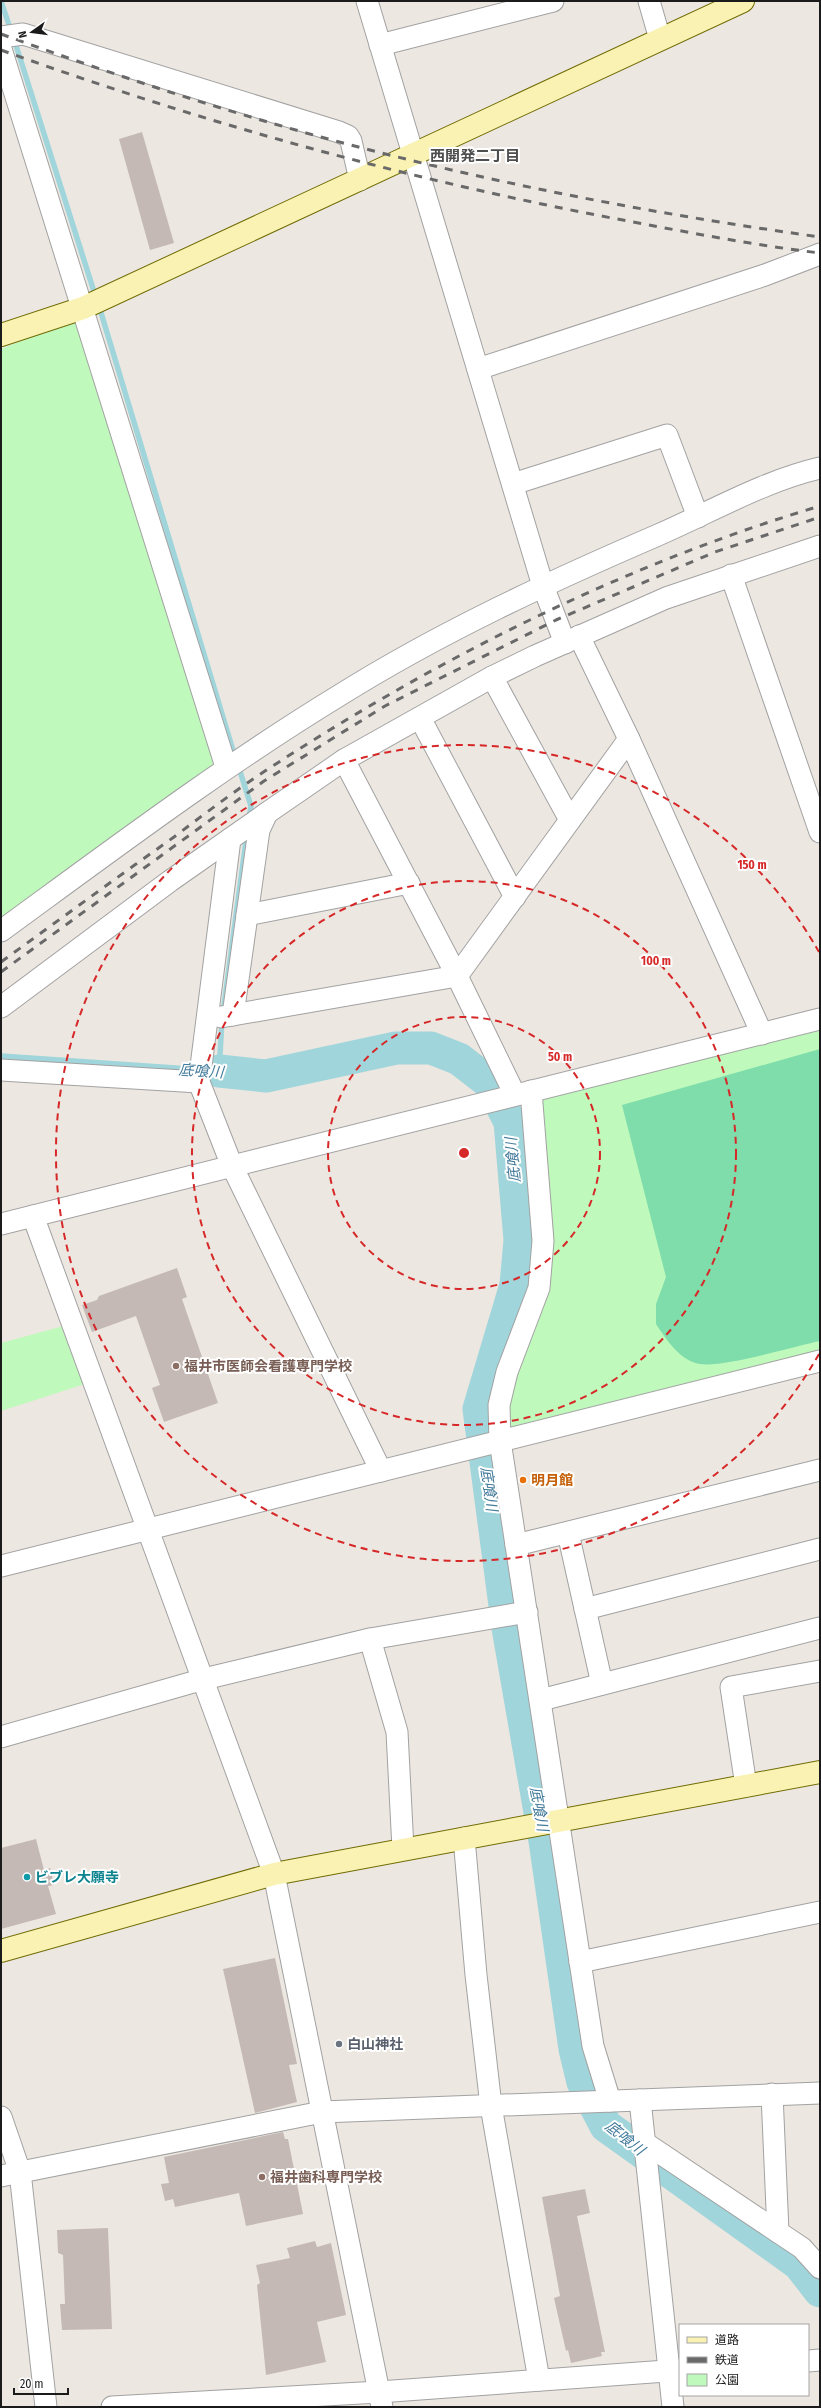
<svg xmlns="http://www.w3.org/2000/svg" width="821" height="2408" viewBox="0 0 821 2408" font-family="'Fira Sans Condensed','Noto Sans JP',sans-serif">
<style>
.park{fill:#c0f9bc}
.pitch{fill:#7eddaa}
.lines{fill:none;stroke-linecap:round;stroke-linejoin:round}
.stream{stroke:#a0d6db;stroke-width:5.5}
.river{stroke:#a0d6db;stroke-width:33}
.building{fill:#c4b9b4}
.street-casing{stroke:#a2a2a2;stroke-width:23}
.secondary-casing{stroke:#706c05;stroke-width:24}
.street{stroke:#fff;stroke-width:21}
.secondary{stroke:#f9f2b3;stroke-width:22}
.rail{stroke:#696969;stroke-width:3;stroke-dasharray:8 8;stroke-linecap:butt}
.ring{fill:none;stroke:#d62828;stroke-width:2;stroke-dasharray:7 5}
.education-dot{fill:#8d6e63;stroke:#fff;stroke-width:1.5}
.food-dot{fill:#e8710a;stroke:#fff;stroke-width:1.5}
.culture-dot{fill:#0f9aa8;stroke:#fff;stroke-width:1.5}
.worship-dot{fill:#6b7280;stroke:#fff;stroke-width:1.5}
.labels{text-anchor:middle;stroke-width:4;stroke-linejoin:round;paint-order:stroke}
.education-label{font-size:14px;font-weight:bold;fill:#785e54;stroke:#fff;text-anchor:start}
.food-label{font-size:14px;font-weight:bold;fill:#c56008;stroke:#fff;text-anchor:start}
.culture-label{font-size:14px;font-weight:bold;fill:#0d838f;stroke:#fff;text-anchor:start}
.worship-label{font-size:14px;font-weight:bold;fill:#5b616d;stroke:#fff;text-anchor:start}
.neighbourhood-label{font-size:15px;font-weight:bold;fill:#4e4e4e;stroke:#fff}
.water-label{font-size:15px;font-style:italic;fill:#437b9b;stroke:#fff}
.centre{fill:#d62828;stroke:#fff;stroke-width:2}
.ring-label{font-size:12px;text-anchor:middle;font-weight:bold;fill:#d62828;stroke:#fff;stroke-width:4;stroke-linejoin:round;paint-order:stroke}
</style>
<rect width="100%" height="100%" fill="#ede7e1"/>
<g class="park">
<polygon points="78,318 221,771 1,931 1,349"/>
<polygon points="820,1019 820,1360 500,1441 540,1274 531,1091"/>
<polygon points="67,1325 85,1384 1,1411 1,1343"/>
</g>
<path class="pitch" d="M820 1049V1341C795 1346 722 1368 700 1364 680 1361 666 1339 656 1324V1304L666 1277 622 1105Z"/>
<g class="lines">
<g class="stream">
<polyline points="1,1 11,31"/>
<polyline points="14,39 96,298"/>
<polyline points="99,306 235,757"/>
<polyline points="238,765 251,806 249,819"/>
<polyline points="223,1013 247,833"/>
<polyline points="1,1056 219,1071 222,1021"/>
</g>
<polyline class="river" points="219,1071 266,1076 396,1048 431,1048 459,1059 490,1083 510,1122 520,1240 516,1285 479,1409 508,1628 545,1841 575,2049 583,2082 606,2126 799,2264 820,2291"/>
</g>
<g class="building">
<polygon points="142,132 174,243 150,250 119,139"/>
<polygon points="177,1268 187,1297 182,1299 218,1403 164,1422 152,1388 160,1385 136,1316 92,1332 82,1305 97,1300 99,1296"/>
<polygon points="36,1839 44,1870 50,1868 54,1885 48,1886 56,1914 1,1929 1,1848"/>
<polygon points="275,1958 297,2064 289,2065 297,2102 255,2113 223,1969"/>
<polygon points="283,2132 285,2139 288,2139 303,2214 246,2226 239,2193 175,2207 173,2199 165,2201 161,2184 169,2183 164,2157"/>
<polygon points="585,2189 590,2213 577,2216 605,2352 601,2352 602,2356 571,2363 568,2350 566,2351 554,2298 560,2296 542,2197"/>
<polygon points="108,2228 112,2329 62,2330 60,2304 65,2304 63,2255 58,2253 57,2230"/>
<polygon points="315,2241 317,2247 331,2243 346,2315 317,2322 326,2362 266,2375 257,2285 260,2283 256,2265 290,2258 287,2248"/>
</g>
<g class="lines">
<defs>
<g id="street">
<polyline points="367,1 543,586 565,643"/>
<polyline points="649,1 660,39"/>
<polyline points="1,37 23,34 339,132 348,136 351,141 360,180"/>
<polyline points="380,45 553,1"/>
<polyline points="1,49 226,767"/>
<polyline points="478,369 765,275 820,254"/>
<polyline points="513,484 667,435 698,517"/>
<polyline points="731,575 820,832"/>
<polyline points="579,636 629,739 762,1034"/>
<polyline points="492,677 570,820"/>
<polyline points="420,718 515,897"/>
<polyline points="344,760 457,976 515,1095"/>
<polyline points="230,839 199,1082 232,1166 381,1471"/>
<polyline points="247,915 409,883"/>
<path d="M1 931C112 850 222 767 340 695 441 632 549 582 658 535 711 512 764 481 820 468"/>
<polyline points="1,1007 170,881 267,813"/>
<polyline points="233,1015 259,830 267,813 344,760 492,677 535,656 666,598 820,546"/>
<polyline points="221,1017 457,976 629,739"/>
<polyline points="1,1070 199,1082"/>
<polyline points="531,1091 543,1241 539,1288 507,1372 499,1405 500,1441 593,2046 610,2101"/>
<polyline points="33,1216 274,1874 382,2407"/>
<polyline points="1,1224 820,1019"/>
<polyline points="568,1533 602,1684"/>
<polyline points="516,1545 820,1470"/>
<polyline points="1,1566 820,1361"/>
<polyline points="585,1609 820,1549"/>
<polyline points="370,1639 397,1732 403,1849"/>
<polyline points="541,1700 820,1628"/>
<polyline points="1,1737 204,1679 370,1639 527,1612"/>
<polyline points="746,1786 731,1687 820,1671"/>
<polyline points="464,1838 476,1975 491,2106 539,2380"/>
<polyline points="580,1962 820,1912"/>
<polyline points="772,2094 778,2232"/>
<polyline points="640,2100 673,2407"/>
<polyline points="1,2117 20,2172 46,2407"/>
<polyline points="645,2143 802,2248 820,2268"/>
<polyline points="1,2176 322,2112 820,2093"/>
<polyline points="808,2361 820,2360"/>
<polyline points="112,2407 379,2392 680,2370"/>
</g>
<g id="secondary">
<polyline points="1,335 83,308 743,1"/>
<polyline points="1,1951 274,1874 820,1772"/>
</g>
</defs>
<use href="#street" class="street-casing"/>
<use href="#secondary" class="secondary-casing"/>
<use href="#street" class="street"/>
<use href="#secondary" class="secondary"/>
<g class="rail">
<path d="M1 34C122 78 245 118 370 150 517 188 669 216 820 237"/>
<path d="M1 50C211 126 424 184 644 224 702 235 761 246 820 253"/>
<path d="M1 962C59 920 116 878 174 837 203 815 232 793 262 773 434 660 622 565 820 506"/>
<polyline points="1,972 264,781 385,706 556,620 715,552 820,517"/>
</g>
</g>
<g class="ring">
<circle cx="464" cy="1153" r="136"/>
<circle cx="464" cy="1153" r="272"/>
<path d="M819 1354A408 408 0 1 1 819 952"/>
</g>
<g class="education-dot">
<circle cx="176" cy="1366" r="4"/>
<circle cx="262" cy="2177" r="4"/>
</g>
<circle class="food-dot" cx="523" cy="1480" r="4"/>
<circle class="culture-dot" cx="27" cy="1877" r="4"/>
<circle class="worship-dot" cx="339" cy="2044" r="4"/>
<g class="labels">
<g class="education-label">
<text x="184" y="1371">福井市医師会看護専門学校</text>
<text x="270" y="2182">福井歯科専門学校</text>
</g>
<g class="food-label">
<text x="531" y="1485">明月館</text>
</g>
<g class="culture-label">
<text x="35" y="1882">ビブレ大願寺</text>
</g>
<g class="worship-label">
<text x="347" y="2049">白山神社</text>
</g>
<g class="neighbourhood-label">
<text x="475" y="161">西開発二丁目</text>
</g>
<g class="water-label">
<text transform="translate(201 1071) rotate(4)" y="5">底喰川</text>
<text transform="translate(513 1160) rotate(-95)" y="5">底喰川</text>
<text transform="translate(489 1489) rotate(82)" y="5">底喰川</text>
<text transform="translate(539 1809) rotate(80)" y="5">底喰川</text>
<text transform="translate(625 2138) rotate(39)" y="5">底喰川</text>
</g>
</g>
<circle cx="464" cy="1153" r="6" class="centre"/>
<g class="ring-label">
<text x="752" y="869">150 m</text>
<text x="656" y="965">100 m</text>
<text x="560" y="1061">50 m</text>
</g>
<rect width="821" height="2408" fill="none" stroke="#1b1b1b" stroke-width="4"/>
<rect x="679" y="2324" width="130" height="72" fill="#ffffff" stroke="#a4a4a4"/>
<rect x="687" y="2337" width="20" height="6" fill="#f9f2b3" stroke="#a4a4a4"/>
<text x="715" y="2344" font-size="12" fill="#1b1b1b">道路</text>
<rect x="687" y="2357" width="20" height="6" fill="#696969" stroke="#a4a4a4"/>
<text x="715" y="2364" font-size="12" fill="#1b1b1b">鉄道</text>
<rect x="687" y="2374" width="20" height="12" fill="#c0f9bc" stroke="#a4a4a4"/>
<text x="715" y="2384" font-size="12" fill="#1b1b1b">公園</text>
<g transform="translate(32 32) rotate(256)" stroke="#ffffff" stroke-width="3" paint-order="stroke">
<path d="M0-3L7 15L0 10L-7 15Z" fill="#1b1b1b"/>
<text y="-6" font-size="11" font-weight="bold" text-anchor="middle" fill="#1b1b1b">N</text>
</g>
<path d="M14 2388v6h54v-6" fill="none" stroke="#1b1b1b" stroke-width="2"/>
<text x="20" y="2388" font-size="12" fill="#1b1b1b" stroke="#ffffff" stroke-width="3" paint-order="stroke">20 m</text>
</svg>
